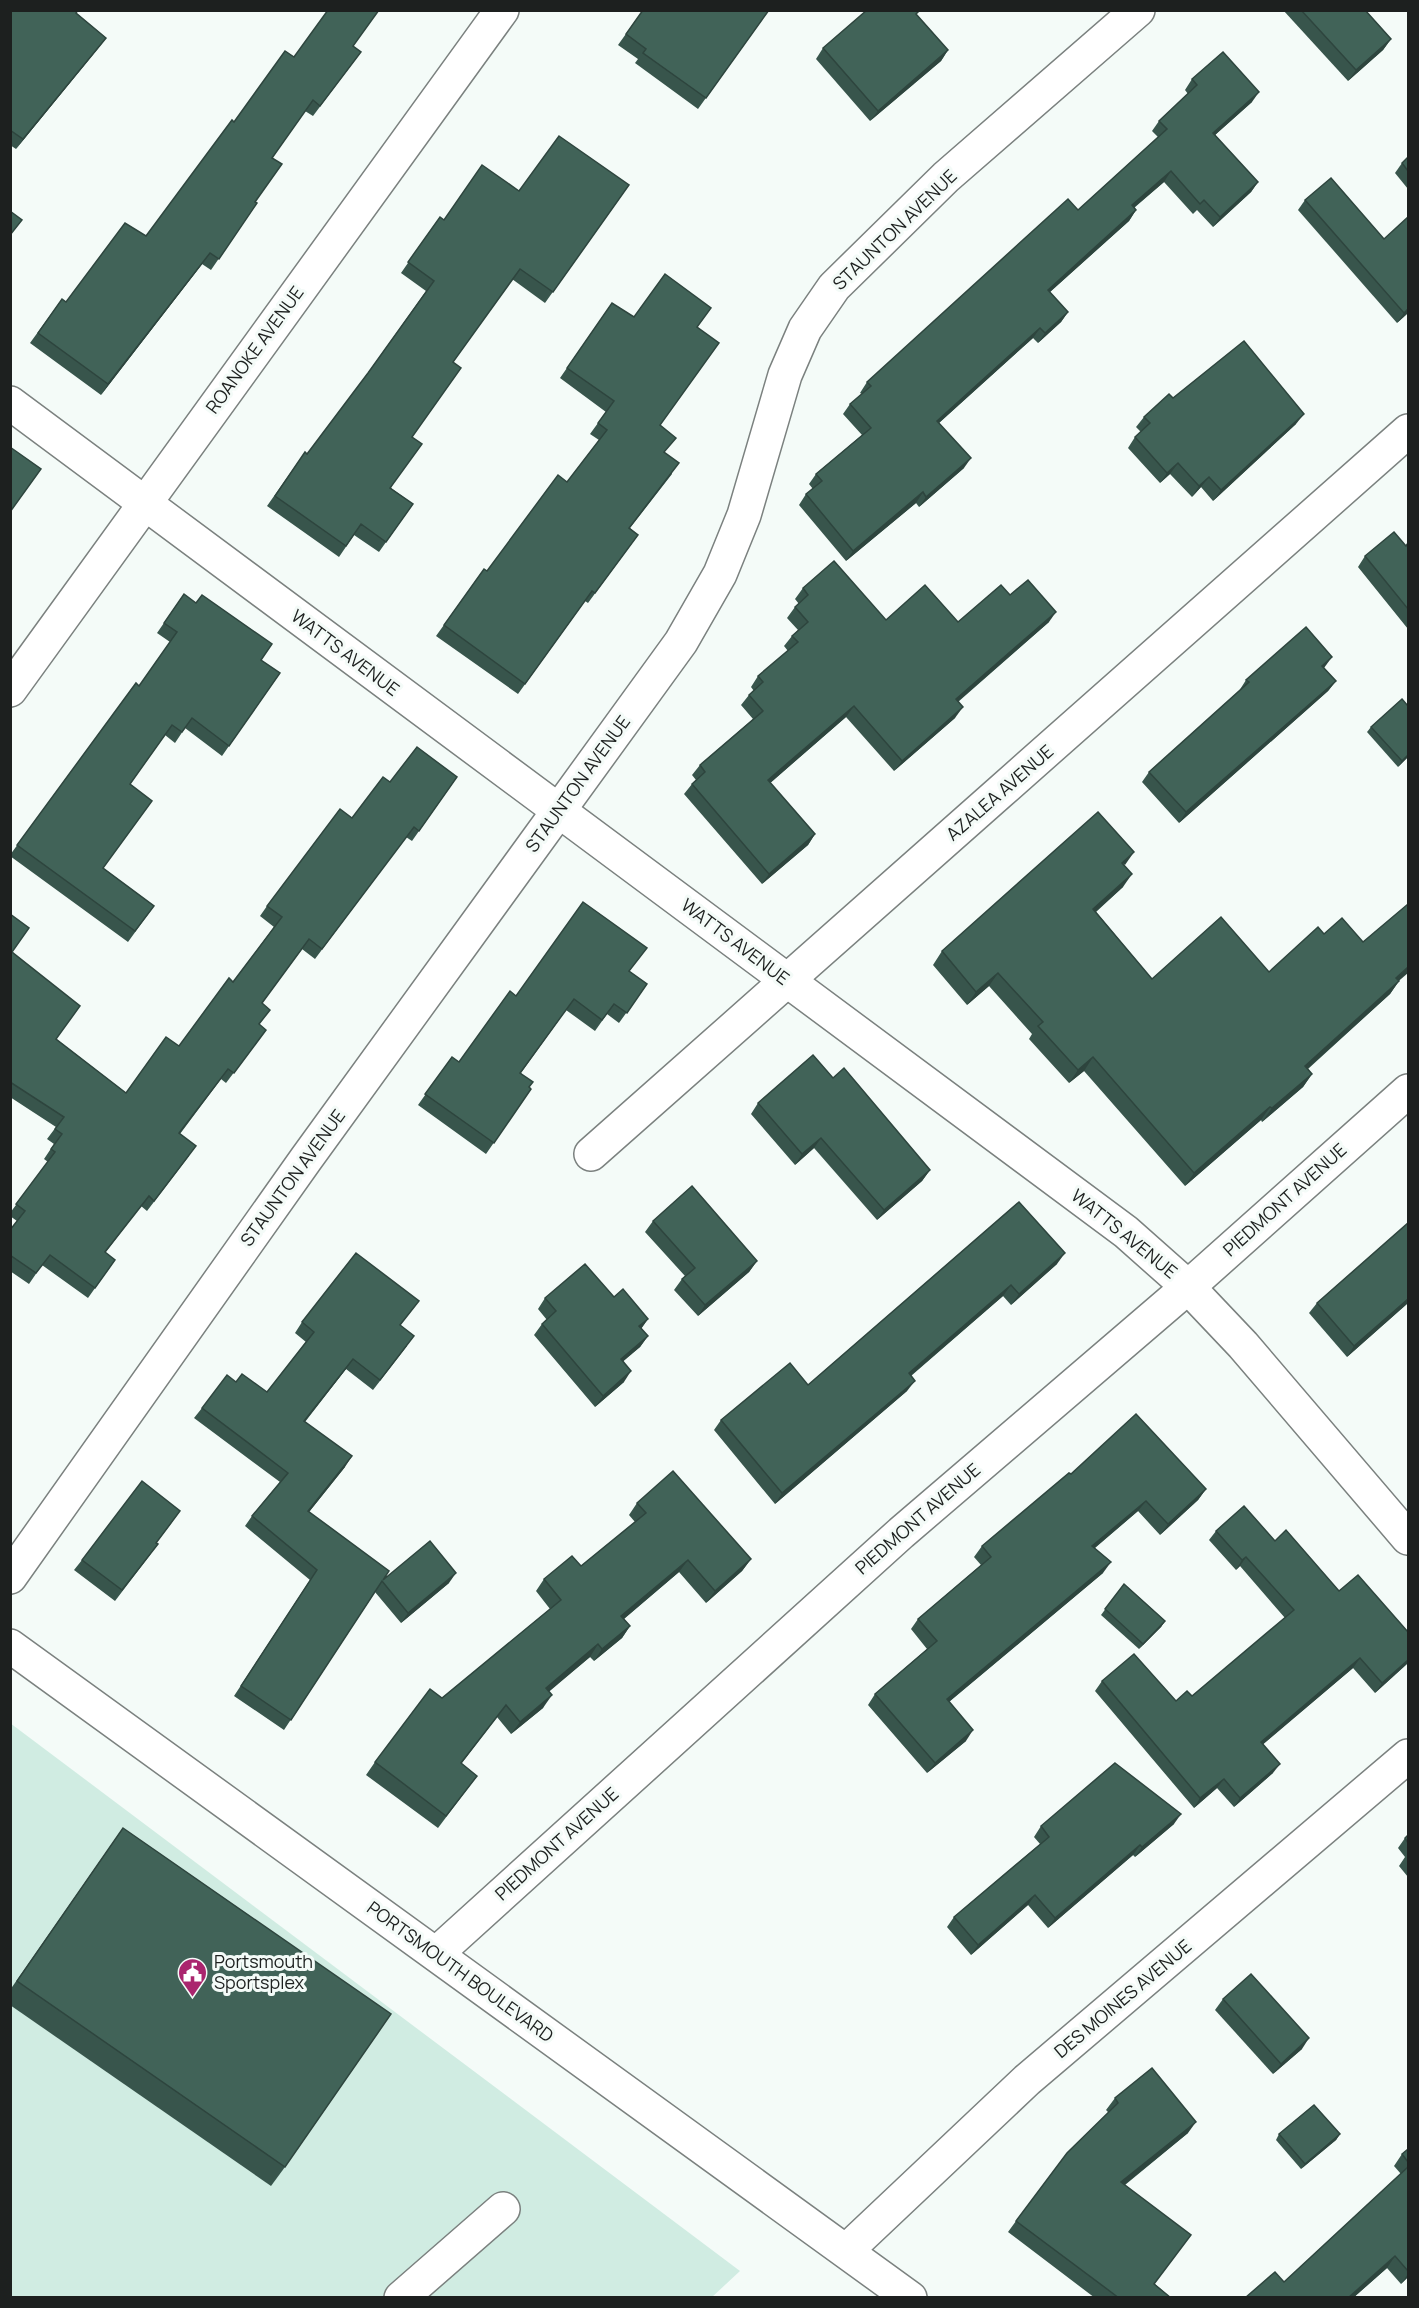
<svg xmlns="http://www.w3.org/2000/svg" width="1419" height="2308" viewBox="0 0 1419 2308" font-family="Manrope,sans-serif">
<style>
.green{fill:#d0ece2}
.lines{fill:none;stroke-linecap:round;stroke-linejoin:round}
.minor-casing{stroke:#7b817f;stroke-width:36}
.major-casing{stroke:#7b817f;stroke-width:36}
.minor{stroke:#fff;stroke-width:33}
.major{stroke:#fff;stroke-width:33}
.wall{fill:#38554c}
.shaded-wall{fill:#2e453e}
.building{fill:#416358;stroke:#2e453e;stroke-width:1.5}
.labels{text-anchor:middle;stroke-width:6;stroke-linejoin:round;paint-order:stroke}
.street-label{font-size:18px;fill:#1d201f;stroke:#f4fbf8}
.poi-label{font-size:18px;fill:#1d201f;stroke:#f4fbf8;text-anchor:start}
</style>
<rect width="100%" height="100%" fill="#f4fbf8"/>
<polygon class="green" points="10,1723 740,2271 711,2298 11,2297"/>
<g class="lines">
<defs>
<g id="minor">
<polyline points="10,403 1126,1232 1188,1287 1243,1345 1408,1538"/>
<polyline points="10,690 502,10"/>
<path d="M591 1154C862 911 1137 674 1408 431"/>
<polyline points="10,1577 306,1159 681,642 720,574 744,515 785,375 805,329 834,287 946,177 1138,10"/>
<polyline points="436,1954 901,1533 1188,1287 1408,1091"/>
<polyline points="846,2251 1027,2080 1408,1756"/>
<polyline points="401,2298 503,2209"/>
</g>
<polyline id="major" points="10,1646 910,2298"/>
</defs>
<use href="#minor" class="minor-casing"/>
<use href="#major" class="major-casing"/>
<use href="#minor" class="minor"/>
<use href="#major" class="major"/>
</g>
<g class="wall">
<polygon points="10,10 76,13 106,38 99,47 16,149 10,145"/>
<polygon points="643,10 769,10 698,109 635,63 638,59 618,45"/>
<polygon points="1283,10 1365,10 1391,39 1383,50 1348,81"/>
<polygon points="353,46 361,52 313,116 305,111 272,158 255,202 257,203 211,270 202,264 101,395 30,343 62,299 66,302 146,236 234,122 294,57"/>
<polygon points="823,48 948,50 941,61 870,121 816,59"/>
<polygon points="1192,79 1252,102 1215,135 1258,182 1251,192 1213,227 1197,210 1193,214 1164,182 1134,208 1136,210 1129,221 1050,292 1068,312 1061,322 1038,343 1033,338 939,423 964,468 919,507 916,503 846,561 799,505 806,494 813,489 809,484 816,474 862,435 843,414 850,404 862,394 860,393 867,382 1078,210 1158,137 1152,131 1159,121 1188,94 1185,90"/>
<polygon points="1408,157 1408,189 1395,173 1402,163"/>
<polygon points="629,185 545,303 512,279 453,362 412,437 391,488 413,504 379,552 354,535 339,557 267,506 305,452 307,454 368,373 426,291 401,273 440,217 444,220 519,191"/>
<polygon points="1305,200 1384,239 1408,313 1397,323 1298,210"/>
<polygon points="612,303 634,317 697,327 660,425 665,453 672,474 630,528 638,535 588,603 585,601 518,694 436,636 484,569 487,571 567,482 599,440 590,434 606,412 560,378"/>
<polygon points="1173,398 1296,424 1213,501 1201,487 1192,497 1170,474 1160,483 1128,448 1135,437 1141,432 1136,427 1144,417"/>
<polygon points="1408,543 1408,629 1358,567 1365,556 1406,546"/>
<polygon points="803,588 886,620 958,622 1010,595 1049,622 958,702 955,718 894,771 846,717 770,783 815,834 808,845 762,884 684,794 692,784 696,780 692,775 700,765 753,719 741,705 749,695 754,691 751,687 758,676 788,651 784,646 792,636 798,630 787,618 795,607 799,604 795,599"/>
<polygon points="184,594 261,660 280,673 222,756 185,728 175,743 165,735 130,784 103,868 154,906 128,942 10,856 10,855 136,683 139,686 170,642 157,633"/>
<polygon points="1324,668 1336,681 1328,691 1179,823 1142,782 1149,772 1239,691 1246,680"/>
<polygon points="1408,706 1408,757 1398,767 1367,732 1371,727"/>
<polygon points="457,777 412,841 406,837 315,959 302,949 262,1003 259,1025 266,1030 226,1083 221,1079 180,1134 189,1156 147,1211 141,1206 105,1253 115,1260 88,1298 42,1265 29,1284 10,1271 10,1230 17,1221 10,1216 10,1213 48,1162 44,1159 54,1144 47,1139 56,1127 10,1097 10,914 13,952 56,1039 126,1093 179,1046 233,982 274,927 260,916 267,906 352,818 390,782"/>
<polygon points="1125,865 1123,887 1096,912 1152,979 1269,972 1324,934 1399,981 1390,994 1308,1069 1312,1074 1303,1087 1262,1122 1261,1120 1185,1186 1084,1071 1069,1083 1029,1039 1032,1034 989,986 967,1005 933,965 942,951"/>
<polygon points="629,972 647,984 619,1023 607,1014 595,1031 566,1010 521,1073 531,1089 486,1154 418,1105 452,1057 459,1062 516,996"/>
<polygon points="833,1078 930,1170 922,1181 877,1220 814,1148 795,1165 751,1114 758,1103"/>
<polygon points="1019,1202 1057,1264 1011,1305 1003,1296 911,1376 907,1391 775,1504 714,1430 721,1420 808,1385"/>
<polygon points="653,1221 757,1261 749,1272 698,1316 674,1290 682,1279 685,1276 645,1232"/>
<polygon points="1408,1223 1408,1303 1347,1357 1309,1313 1317,1303"/>
<polygon points="614,1297 648,1319 641,1329 648,1336 640,1347 623,1361 624,1382 595,1407 534,1335 542,1324 547,1320 538,1309 545,1298"/>
<polygon points="302,1322 401,1326 407,1346 373,1390 346,1369 305,1422 345,1467 309,1512 383,1580 449,1583 401,1623 375,1592 284,1730 234,1696 310,1580 245,1526 252,1516 280,1482 194,1418 202,1408 236,1382 267,1392 306,1342 295,1333"/>
<polygon points="1071,1474 1206,1489 1198,1500 1160,1535 1138,1511 1095,1548 1103,1573 949,1702 966,1741 927,1773 868,1705 875,1694 927,1649 911,1629 918,1619 981,1565 974,1557 982,1546"/>
<polygon points="637,1503 751,1559 742,1571 706,1603 679,1572 624,1619 630,1626 622,1638 594,1661 590,1657 549,1691 543,1708 511,1734 497,1717 461,1764 477,1776 438,1828 366,1775 375,1762 442,1698 550,1609 536,1591 544,1579 581,1566 635,1522 629,1515"/>
<polygon points="173,1521 156,1543 150,1555 115,1601 74,1570 82,1560"/>
<polygon points="1216,1531 1275,1541 1339,1591 1408,1663 1375,1693 1353,1668 1263,1744 1273,1773 1234,1807 1217,1788 1194,1808 1095,1691 1102,1681 1176,1701 1192,1696 1285,1618 1240,1566 1236,1570 1209,1540"/>
<polygon points="1124,1584 1165,1621 1161,1627 1139,1649 1101,1615"/>
<polygon points="1174,1824 1135,1857 1133,1855 1048,1928 1028,1905 971,1955 947,1927 954,1917 1040,1844 1034,1837 1041,1826"/>
<polygon points="123,1828 285,2167 271,2186 10,2005 10,1990"/>
<polygon points="1408,1835 1408,1877 1399,1866 1405,1857 1398,1848 1405,1838"/>
<polygon points="1223,1999 1302,2049 1273,2074 1215,2010"/>
<polygon points="1115,2098 1188,2133 1125,2185 1155,2284 1171,2298 1095,2298 1008,2232 1016,2221 1109,2113 1106,2110"/>
<polygon points="1279,2134 1340,2134 1336,2140 1301,2169 1276,2140"/>
<polygon points="1408,2149 1408,2277 1401,2284 1387,2268 1353,2298 1245,2298 1284,2282 1401,2174 1394,2166 1402,2154"/>
</g>
<g class="shaded-wall">
<polygon points="106,38 99,47 16,149 23,139"/>
<polygon points="1391,39 1383,50 1348,81 1356,70"/>
<polygon points="948,50 941,61 870,121 878,111"/>
<polygon points="1259,92 1252,102 1206,143 1213,133"/>
<polygon points="1171,171 1164,182 1125,215 1132,205"/>
<polygon points="1258,182 1251,192 1213,227 1220,217"/>
<polygon points="1136,210 1129,221 1041,300 1048,290"/>
<polygon points="210,253 202,264 101,395 108,384"/>
<polygon points="1408,309 1408,313 1397,323 1404,313"/>
<polygon points="1068,312 1061,322 1038,343 1045,333"/>
<polygon points="1040,328 1033,338 930,431 937,421"/>
<polygon points="1304,414 1296,424 1213,501 1221,490"/>
<polygon points="971,458 964,468 919,507 926,497"/>
<polygon points="1178,463 1170,474 1160,483 1167,473"/>
<polygon points="1209,477 1201,487 1192,497 1199,486"/>
<polygon points="923,492 916,503 846,561 853,551"/>
<polygon points="1056,612 1049,622 948,710 956,699"/>
<polygon points="1332,657 1324,668 1314,676 1322,666"/>
<polygon points="1336,681 1328,691 1179,823 1186,812"/>
<polygon points="854,706 846,717 761,791 768,780"/>
<polygon points="963,707 955,718 894,771 902,761"/>
<polygon points="1408,755 1408,757 1398,767 1402,761"/>
<polygon points="815,834 808,845 762,884 769,874"/>
<polygon points="1134,852 1125,865 1122,863"/>
<polygon points="1132,874 1123,887 1084,922 1093,909"/>
<polygon points="1408,967 1408,973 1387,991 1396,978"/>
<polygon points="998,973 989,986 967,1005 976,992"/>
<polygon points="1399,981 1390,994 1296,1079 1305,1066"/>
<polygon points="1093,1057 1084,1071 1069,1083 1078,1070"/>
<polygon points="1312,1074 1303,1087 1262,1122 1272,1108"/>
<polygon points="1270,1107 1261,1120 1185,1186 1194,1173"/>
<polygon points="821,1138 814,1148 795,1165 802,1154"/>
<polygon points="930,1170 922,1181 877,1220 884,1210"/>
<polygon points="1065,1253 1057,1264 1011,1305 1019,1294"/>
<polygon points="757,1261 749,1272 698,1316 705,1305"/>
<polygon points="1011,1285 1003,1296 901,1384 909,1373"/>
<polygon points="1408,1299 1408,1303 1347,1357 1354,1346"/>
<polygon points="648,1319 640,1330 639,1326"/>
<polygon points="648,1336 640,1347 613,1370 621,1359"/>
<polygon points="353,1359 346,1369 297,1431 304,1421"/>
<polygon points="631,1371 624,1382 595,1407 603,1396"/>
<polygon points="915,1381 907,1391 775,1504 782,1493"/>
<polygon points="352,1456 345,1467 301,1522 308,1511"/>
<polygon points="1206,1489 1198,1500 1160,1535 1168,1524"/>
<polygon points="1146,1501 1138,1511 1085,1556 1092,1546"/>
<polygon points="1246,1557 1240,1566 1236,1570 1242,1560"/>
<polygon points="751,1559 742,1571 706,1603 715,1591"/>
<polygon points="688,1560 679,1572 613,1628 621,1616"/>
<polygon points="1111,1562 1103,1573 939,1710 947,1699"/>
<polygon points="456,1573 449,1583 401,1623 408,1613"/>
<polygon points="1165,1621 1161,1627 1139,1649 1143,1644"/>
<polygon points="630,1626 622,1638 594,1661 602,1649"/>
<polygon points="598,1644 590,1657 538,1701 546,1688"/>
<polygon points="1360,1658 1353,1668 1254,1752 1261,1742"/>
<polygon points="1408,1660 1408,1663 1375,1693 1382,1683"/>
<polygon points="552,1695 543,1708 511,1734 520,1722"/>
<polygon points="973,1730 966,1741 927,1773 935,1763"/>
<polygon points="1280,1764 1273,1773 1234,1807 1240,1798"/>
<polygon points="1224,1779 1217,1788 1194,1808 1200,1798"/>
<polygon points="1181,1814 1174,1824 1135,1857 1142,1847"/>
<polygon points="1140,1845 1133,1855 1048,1928 1055,1918"/>
<polygon points="1035,1895 1028,1905 971,1955 978,1945"/>
<polygon points="1309,2038 1302,2049 1273,2074 1281,2064"/>
<polygon points="1196,2122 1188,2133 1113,2194 1121,2182"/>
<polygon points="1340,2134 1336,2140 1301,2169 1305,2164"/>
<polygon points="1395,2256 1387,2268 1353,2298 1348,2298"/>
<polygon points="1408,2274 1408,2277 1401,2284"/>
</g>
<g class="building">
<polygon points="10,10 78,10 76,13 106,38 23,139 10,130"/>
<polygon points="328,10 379,10 353,46 361,52 320,106 313,100 272,158 282,164 255,202 257,203 219,259 210,253 108,384 38,333 62,299 66,302 125,223 146,236 232,120 234,122 285,51 294,57"/>
<polygon points="643,10 769,10 706,98 643,53 646,49 626,34"/>
<polygon points="867,10 920,10 916,14 948,50 878,111 823,48"/>
<polygon points="1301,10 1365,10 1391,39 1356,70"/>
<polygon points="1223,52 1259,92 1213,133 1258,182 1220,217 1204,200 1200,204 1171,171 1132,205 1136,210 1048,290 1068,312 1045,333 1040,328 937,421 971,458 926,497 923,492 853,551 806,494 822,481 816,474 871,428 850,404 871,386 867,382 1068,199 1078,210 1167,129 1159,121 1197,85 1192,79"/>
<polygon points="559,136 629,185 553,292 520,269 453,362 461,368 412,437 422,444 390,488 413,504 386,542 361,524 346,546 275,496 305,452 307,454 368,373 434,281 408,262 440,217 444,220 482,165 519,191"/>
<polygon points="1408,157 1408,171 1402,163"/>
<polygon points="1331,178 1384,239 1408,217 1408,309 1404,313 1305,200"/>
<polygon points="10,211 22,220 10,235"/>
<polygon points="665,274 711,308 697,327 719,343 660,425 676,438 664,452 679,463 629,528 638,535 595,593 592,591 525,684 444,625 484,569 487,571 558,475 567,482 607,430 598,423 614,401 567,368 612,303 634,317"/>
<polygon points="1244,341 1304,414 1221,490 1209,477 1199,486 1178,463 1167,473 1135,437 1150,423 1144,417 1169,394 1173,398"/>
<polygon points="10,447 41,469 10,512"/>
<polygon points="1394,532 1406,546 1408,543 1408,609 1365,556"/>
<polygon points="834,561 886,620 925,585 958,622 1001,585 1010,595 1028,580 1056,612 956,699 963,707 902,761 854,706 768,780 815,834 769,874 692,784 705,772 700,765 763,711 749,695 763,682 758,676 798,642 792,636 808,622 795,607 808,595 803,588"/>
<polygon points="184,594 196,603 202,595 272,644 261,660 280,673 229,746 192,718 182,732 172,725 130,784 152,801 103,868 154,906 135,931 17,845 136,683 139,686 177,632 164,623"/>
<polygon points="1306,627 1332,657 1322,666 1336,681 1186,812 1149,772 1249,682 1246,680"/>
<polygon points="1402,699 1408,706 1408,755 1402,761 1371,727"/>
<polygon points="417,747 457,777 419,831 414,827 322,949 309,939 262,1003 270,1010 259,1024 266,1030 234,1073 228,1069 179,1133 196,1146 154,1201 149,1196 105,1252 115,1260 95,1288 50,1255 36,1273 10,1255 10,1230 25,1211 16,1204 55,1152 51,1149 62,1134 55,1129 64,1117 10,1082 10,914 29,928 12,952 80,1006 56,1039 126,1093 166,1037 179,1046 229,978 233,982 282,917 267,906 340,809 352,818 383,777 390,782"/>
<polygon points="1098,812 1134,852 1122,863 1132,874 1093,909 1152,979 1221,917 1269,972 1318,927 1324,934 1342,918 1363,942 1408,904 1408,967 1396,978 1399,981 1305,1066 1312,1074 1272,1108 1270,1107 1194,1173 1093,1057 1078,1070 1038,1026 1043,1022 998,973 976,992 942,951"/>
<polygon points="583,902 647,948 629,971 647,984 627,1013 614,1004 602,1020 574,999 520,1073 533,1082 529,1087 531,1089 494,1143 425,1094 452,1057 459,1062 510,991 516,996"/>
<polygon points="813,1055 833,1078 844,1068 930,1170 884,1210 821,1138 802,1154 758,1103"/>
<polygon points="692,1186 757,1261 705,1305 682,1279 695,1268 653,1221"/>
<polygon points="1019,1202 1065,1253 1019,1294 1011,1285 909,1373 915,1381 782,1493 721,1420 790,1363 808,1385"/>
<polygon points="1408,1223 1408,1299 1354,1346 1317,1303"/>
<polygon points="356,1253 419,1301 400,1325 414,1336 380,1380 353,1359 304,1421 352,1456 308,1511 389,1571 383,1580 430,1541 456,1573 408,1613 382,1581 291,1720 241,1686 317,1570 252,1516 288,1473 202,1408 227,1375 236,1382 242,1374 267,1392 314,1332 302,1322"/>
<polygon points="585,1264 614,1297 623,1289 648,1319 639,1326 648,1336 621,1359 631,1371 603,1396 542,1324 556,1311 545,1298"/>
<polygon points="1136,1414 1206,1489 1168,1524 1146,1501 1092,1546 1111,1562 947,1699 973,1730 935,1763 875,1694 937,1641 918,1619 991,1557 982,1546 1069,1473 1071,1474"/>
<polygon points="673,1471 751,1559 715,1591 688,1560 621,1616 630,1626 602,1649 598,1644 546,1688 552,1695 520,1722 506,1705 461,1763 477,1776 446,1816 375,1762 430,1689 442,1698 561,1600 544,1579 572,1556 581,1566 646,1513 637,1503"/>
<polygon points="142,1481 180,1511 156,1543 158,1544 122,1590 82,1560"/>
<polygon points="1244,1506 1275,1541 1286,1530 1339,1591 1358,1575 1408,1632 1408,1660 1382,1683 1360,1658 1261,1742 1280,1764 1240,1798 1224,1779 1200,1798 1102,1681 1134,1654 1176,1701 1187,1691 1192,1696 1294,1610 1246,1557 1242,1560 1216,1531"/>
<polygon points="1124,1584 1165,1621 1143,1644 1105,1609"/>
<polygon points="1115,1763 1181,1814 1142,1847 1140,1845 1055,1918 1035,1895 978,1945 954,1917 1049,1837 1041,1826"/>
<polygon points="123,1828 391,2014 285,2167 17,1981"/>
<polygon points="1408,1835 1408,1843 1405,1838"/>
<polygon points="1251,1974 1309,2038 1281,2064 1223,1999"/>
<polygon points="1152,2068 1196,2122 1121,2182 1191,2235 1154,2284 1171,2298 1119,2298 1016,2221 1067,2153 1118,2103 1115,2098"/>
<polygon points="1314,2105 1340,2134 1305,2164 1279,2134"/>
<polygon points="1408,2149 1408,2162 1402,2154"/>
<polygon points="1408,2167 1408,2271 1395,2256 1348,2298 1245,2298 1275,2272 1284,2282"/>
</g>
<defs>
<symbol id="civic-pin" viewBox="-11 -11 22 30"><path d="M0 17L-7.5 6A9.5 9.5 0 1 1 7.5 6Z" fill="#aa256e" stroke="#f4fbf8"/><path d="M-.6-6.5H3V-4.5H.6V-3L4-1V1h2V6H-6V1h2V-1L-.6-3ZM-1.2 2.5V6h2.4V2.5Z" fill="#fff"/></symbol>
</defs>
<g fill-rule="evenodd">
<use href="#civic-pin" x="176" y="1956" width="33" height="45"/>
</g>
<g class="labels">
<g class="street-label">
<text transform="translate(895 230) rotate(-44)" y="6">STAUNTON AVENUE</text>
<text transform="translate(255 350) rotate(-54)" y="6">ROANOKE AVENUE</text>
<text transform="translate(345 653) rotate(37)" y="6">WATTS AVENUE</text>
<text transform="translate(578 784) rotate(-54)" y="6">STAUNTON AVENUE</text>
<text transform="translate(1000 793) rotate(-41)" y="6">AZALEA AVENUE</text>
<text transform="translate(735 942) rotate(37)" y="6">WATTS AVENUE</text>
<text transform="translate(293 1178) rotate(-54)" y="6">STAUNTON AVENUE</text>
<text transform="translate(1285 1200) rotate(-42)" y="6">PIEDMONT AVENUE</text>
<text transform="translate(1124 1234) rotate(39)" y="6">WATTS AVENUE</text>
<text transform="translate(918 1519) rotate(-41)" y="6">PIEDMONT AVENUE</text>
<text transform="translate(557 1844) rotate(-42)" y="6">PIEDMONT AVENUE</text>
<text transform="translate(460 1972) rotate(36)" y="6">PORTSMOUTH BOULEVARD</text>
<text transform="translate(1123 1999) rotate(-40)" y="6">DES MOINES AVENUE</text>
</g>
<g class="poi-label">
<text x="214" y="1968">Portsmouth<tspan x="214" dy="21">Sportsplex</tspan></text>
</g>
</g>
<rect width="1419" height="2308" fill="none" stroke="#1d201f" stroke-width="24"/>
</svg>
